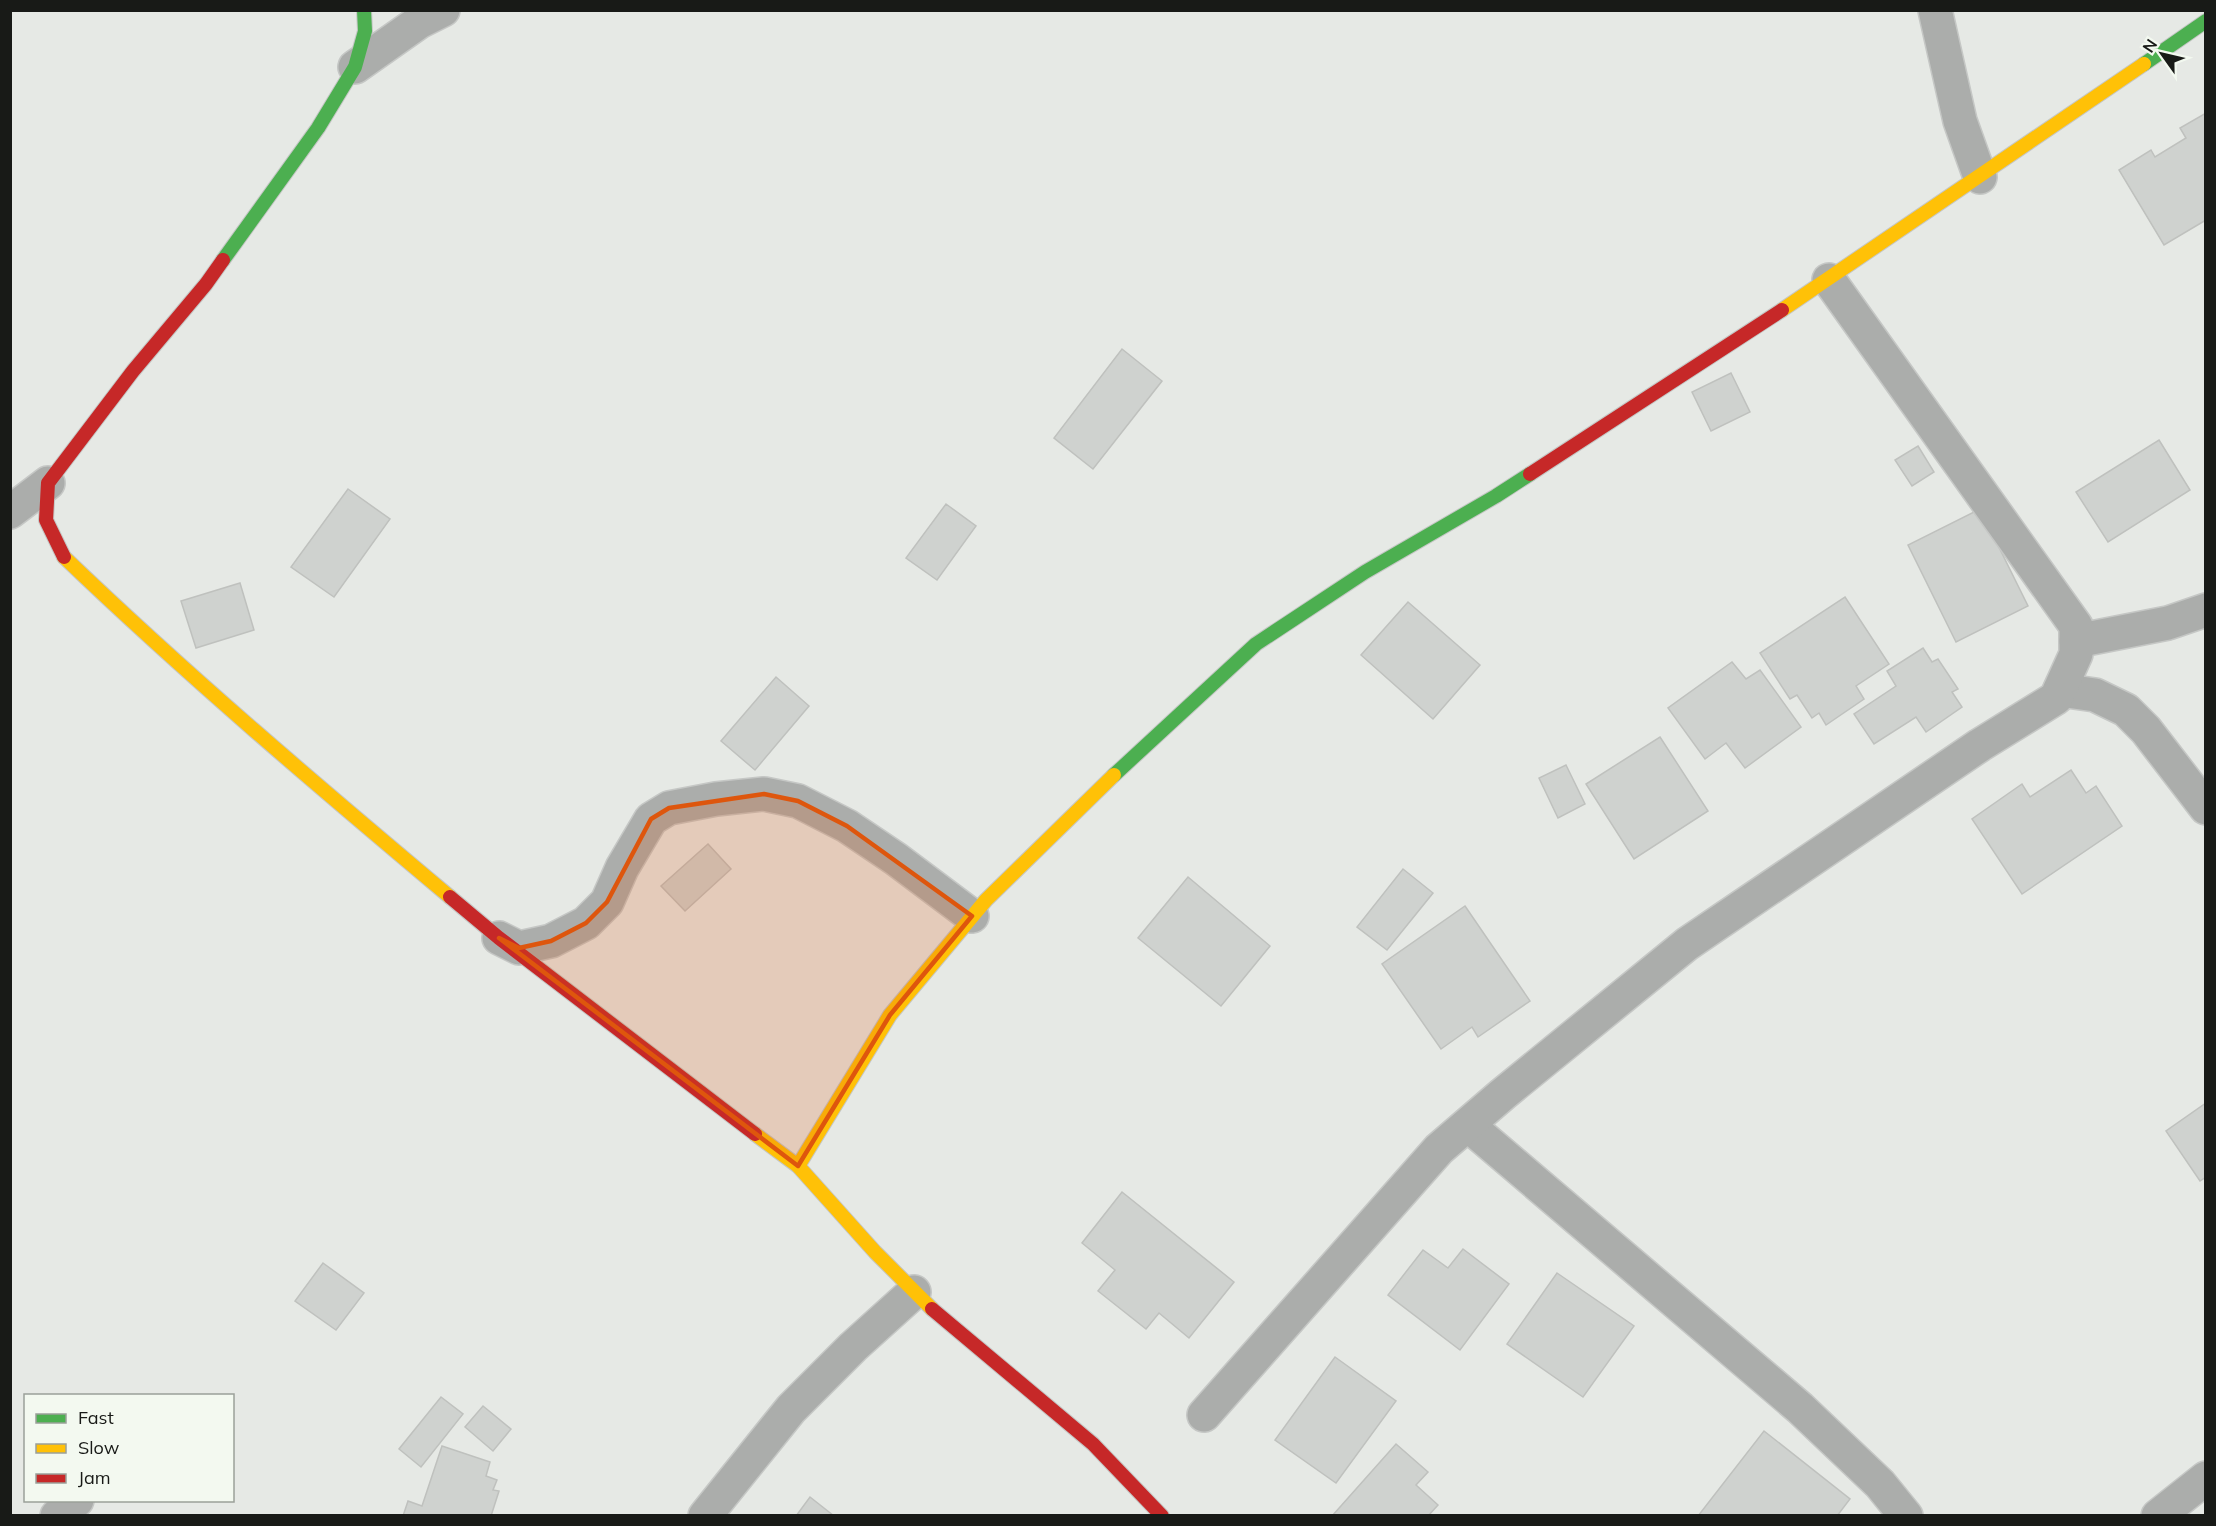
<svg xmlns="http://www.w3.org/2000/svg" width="2216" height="1526" viewBox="0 0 2216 1526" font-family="Mulish,sans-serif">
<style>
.building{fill:#cfd2cf;stroke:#bfc1be;stroke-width:1.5}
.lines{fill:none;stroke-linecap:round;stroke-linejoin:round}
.street-casing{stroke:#c5c7c5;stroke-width:36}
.fast-casing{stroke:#c5c7c5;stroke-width:16}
.slow-casing{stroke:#c5c7c5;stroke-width:16}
.jam-casing{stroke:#c5c7c5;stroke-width:16}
.street{stroke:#abadab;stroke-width:33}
.fast{stroke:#4caf50;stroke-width:14}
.slow{stroke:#ffc107;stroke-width:14}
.jam{stroke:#c62828;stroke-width:14}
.marked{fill:#de560d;fill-opacity:0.2;stroke:#de560d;stroke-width:4.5;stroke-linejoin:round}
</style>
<rect width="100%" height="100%" fill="#e6e9e5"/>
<g class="building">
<polygon points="2206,113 2206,220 2164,245 2119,170 2151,150 2155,157 2186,138 2180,128"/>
<polygon points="1122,349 1162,381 1093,469 1054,438"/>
<polygon points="1731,373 1750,412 1711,431 1692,392"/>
<polygon points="2159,440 2190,490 2108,542 2076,492"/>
<polygon points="1918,446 1934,472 1912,486 1895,460"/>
<polygon points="348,489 390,519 334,597 291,567"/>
<polygon points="946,504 976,526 937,580 906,558"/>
<polygon points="1980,509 2028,606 1956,642 1908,545"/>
<polygon points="240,583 254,630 196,648 181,601"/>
<polygon points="1845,597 1889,664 1856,686 1864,699 1826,725 1819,713 1812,718 1797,695 1790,699 1760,653"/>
<polygon points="1408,602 1480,665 1433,719 1361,655"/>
<polygon points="1923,648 1932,662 1938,659 1958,689 1952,692 1962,707 1926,732 1916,717 1874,744 1854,714 1896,686 1887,671"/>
<polygon points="1732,662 1746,679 1760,670 1801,727 1745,768 1726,743 1705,759 1668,708"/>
<polygon points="776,677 809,706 755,770 721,741"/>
<polygon points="1660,737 1708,811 1634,859 1586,784"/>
<polygon points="1566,765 1585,804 1558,818 1539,778"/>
<polygon points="2071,770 2086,793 2096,786 2122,826 2022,894 1972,819 2022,784 2030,797"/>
<polygon points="708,844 731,869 685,911 661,886"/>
<polygon points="1403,869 1433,893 1387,950 1357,927"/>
<polygon points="1188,877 1270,946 1221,1006 1138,938"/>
<polygon points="1465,906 1530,1001 1478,1037 1472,1027 1441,1049 1382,964"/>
<polygon points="2206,1103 2206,1177 2200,1181 2166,1131"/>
<polygon points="1122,1192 1234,1282 1189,1338 1159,1313 1146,1329 1098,1291 1115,1270 1082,1243"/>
<polygon points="1463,1249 1509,1284 1460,1350 1388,1295 1423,1250 1448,1268"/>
<polygon points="323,1263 364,1293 336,1330 295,1301"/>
<polygon points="1557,1273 1634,1326 1583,1397 1507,1344"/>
<polygon points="1335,1357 1396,1401 1336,1483 1275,1440"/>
<polygon points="441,1397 463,1414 421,1467 399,1449"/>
<polygon points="483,1406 511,1429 493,1451 465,1427"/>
<polygon points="1764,1431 1850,1499 1837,1516 1698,1516"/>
<polygon points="1396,1444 1428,1472 1416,1485 1438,1505 1428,1516 1332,1516"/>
<polygon points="442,1446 490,1462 486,1476 497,1480 493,1490 499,1491 491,1516 403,1516 408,1501 422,1506"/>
<polygon points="810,1497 834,1516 796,1516"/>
</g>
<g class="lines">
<defs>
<g id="street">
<polyline points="1935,10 1960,121 1980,177"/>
<polyline points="355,67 419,22 443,10"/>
<polyline points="10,512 48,483"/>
<polyline points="2076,641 2168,623 2206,610"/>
<polyline points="2060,690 2095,695 2126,710 2146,730 2206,808"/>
<polyline points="499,938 519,948 551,941 586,923 607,902 622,868 651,819 669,808 716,799 764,794 798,801 847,826 896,859 972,916"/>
<polyline points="1468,1125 1800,1408 1880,1484 1906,1516"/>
<polyline points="1204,1415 1439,1149 1503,1094 1687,944 1980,745 2056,698 2076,654 2076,626 1829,280"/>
<polyline points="57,1516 77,1500"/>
<polyline points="705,1516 791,1409 853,1347 914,1292"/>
<polyline points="2158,1516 2206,1478"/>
</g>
<g id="fast">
<polyline points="2144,64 2206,21"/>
<polyline points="223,260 318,128 355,67 365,31 364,10"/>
<polyline points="1114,775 1256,644 1365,572 1496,496 1530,474"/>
</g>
<g id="slow">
<polyline points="1782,310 2144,64"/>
<path d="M64 557C188 676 319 787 450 897"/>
<polyline points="755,1134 798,1166 875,1252 932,1309"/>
<polyline points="798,1166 890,1015 986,900 1114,775"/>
</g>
<g id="jam">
<polyline points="1530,474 1782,310"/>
<polyline points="64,557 46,520 48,483 133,371 206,284 223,260"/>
<polyline points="450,897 499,938 755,1134"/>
<polyline points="932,1309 1093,1444 1162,1516"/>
</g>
</defs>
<use href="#street" class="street-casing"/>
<use href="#fast" class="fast-casing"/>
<use href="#slow" class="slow-casing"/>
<use href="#jam" class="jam-casing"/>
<use href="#street" class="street"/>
<use href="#fast" class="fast"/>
<use href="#slow" class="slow"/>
<use href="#jam" class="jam"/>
</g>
<path class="marked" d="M764 794 798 801 847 826 972 916 890 1015 798 1166 499 938 519 948 551 941 586 923 607 902 651 819 669 808Z"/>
<rect width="2216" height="1526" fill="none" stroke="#181a17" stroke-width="24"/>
<rect x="24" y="1394" width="210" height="108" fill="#f3f9f0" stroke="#9ba099" stroke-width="1.5"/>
<rect x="36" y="1414" width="30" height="9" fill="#4caf50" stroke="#9ba099" stroke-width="1.5"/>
<text x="78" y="1424" font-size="18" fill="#181a17">Fast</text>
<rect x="36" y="1444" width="30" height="9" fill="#ffc107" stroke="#9ba099" stroke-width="1.5"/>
<text x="78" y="1454" font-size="18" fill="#181a17">Slow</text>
<rect x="36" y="1474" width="30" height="9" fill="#c62828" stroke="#9ba099" stroke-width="1.5"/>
<text x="78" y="1484" font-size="18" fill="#181a17">Jam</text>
<g transform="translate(2162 54) rotate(304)" stroke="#f3f9f0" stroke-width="4.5" paint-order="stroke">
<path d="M0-4.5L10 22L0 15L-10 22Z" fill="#181a17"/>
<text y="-9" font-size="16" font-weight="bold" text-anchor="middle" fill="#181a17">N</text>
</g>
</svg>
